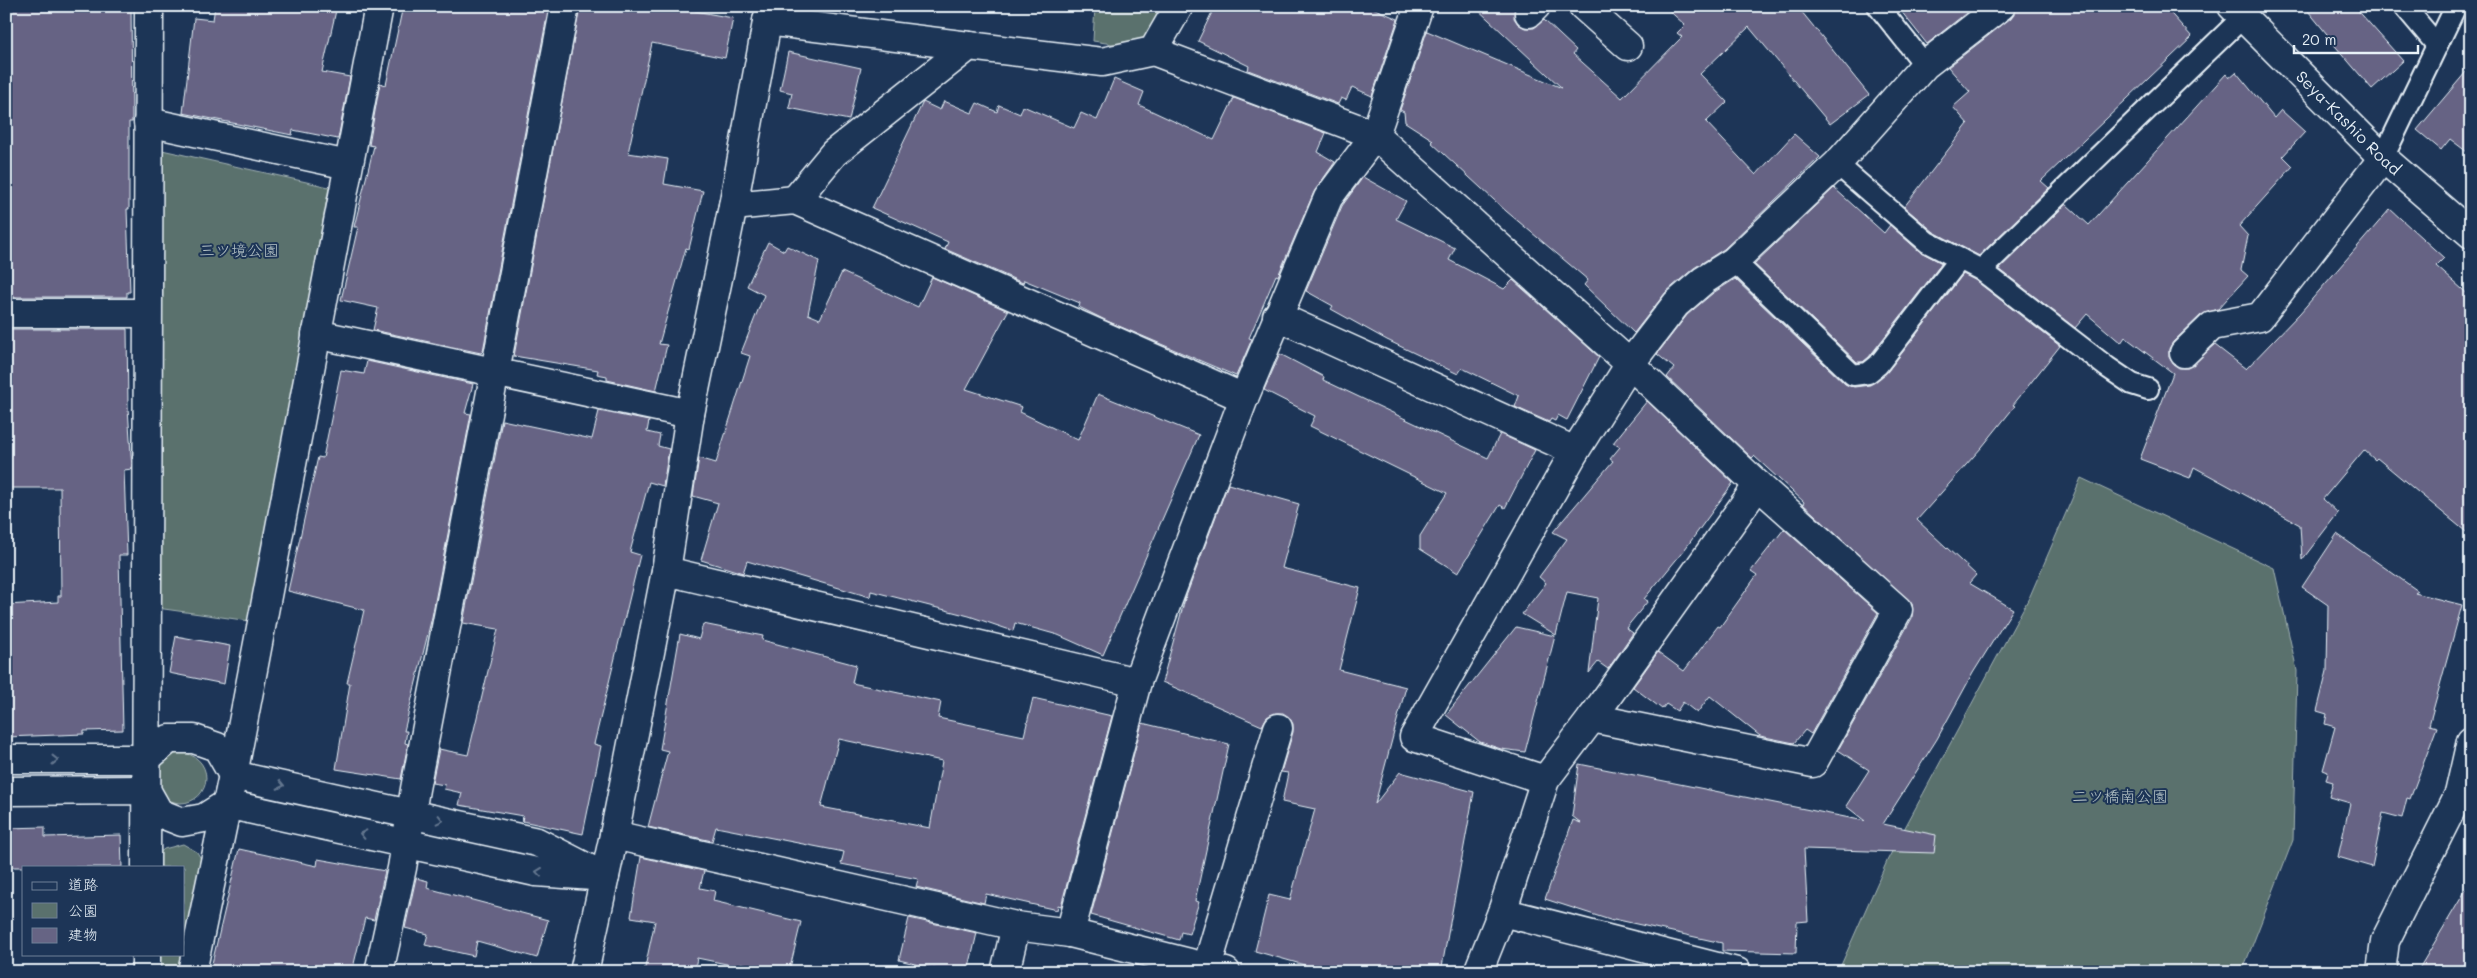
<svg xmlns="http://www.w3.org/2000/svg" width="2477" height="978" viewBox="0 0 2477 978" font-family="Mali,'Klee One',sans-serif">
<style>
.green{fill:#5a716d;stroke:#a1b1b2}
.building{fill:#666484;stroke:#e8f1f8;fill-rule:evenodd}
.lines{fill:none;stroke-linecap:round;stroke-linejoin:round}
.service-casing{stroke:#e8f1f8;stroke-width:24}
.minor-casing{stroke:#e8f1f8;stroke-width:31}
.secondary-casing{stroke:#e8f1f8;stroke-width:31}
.service{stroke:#1d3557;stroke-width:20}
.minor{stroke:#1d3557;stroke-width:28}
.secondary{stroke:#1d3557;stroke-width:28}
.oneway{stroke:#64778f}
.labels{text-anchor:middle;stroke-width:4;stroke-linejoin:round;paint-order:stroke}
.street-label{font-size:16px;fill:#e8f1f8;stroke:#1d3557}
.park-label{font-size:16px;fill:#b6c4c7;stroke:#1d3557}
</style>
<rect width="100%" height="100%" fill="#1d3557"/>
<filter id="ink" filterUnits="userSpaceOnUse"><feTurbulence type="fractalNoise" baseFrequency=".02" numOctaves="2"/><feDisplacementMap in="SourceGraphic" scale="10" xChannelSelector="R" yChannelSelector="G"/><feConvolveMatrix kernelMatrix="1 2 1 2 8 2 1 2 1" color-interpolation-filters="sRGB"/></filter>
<g filter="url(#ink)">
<g class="green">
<polygon points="1095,6 1166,6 1145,49 1093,41"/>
<polygon points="162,150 329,187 250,621 157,608"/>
<polygon points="2081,478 2274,568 2297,671 2293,840 2242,972 1838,972 1888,859 2030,596"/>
<circle cx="181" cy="778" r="25"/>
<polygon points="183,844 197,852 204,864 182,972 152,972 153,954 184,954 184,867 155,867 155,857 164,849"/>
</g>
<g class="building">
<polygon points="6,6 131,6 132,122 129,122 129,209 127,209 130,292 127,292 127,297 6,297"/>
<polygon points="215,6 337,6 322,72 350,77 338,139 293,130 292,135 183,113 194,18 213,20"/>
<polygon points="403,6 549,6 483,351 481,353 373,330 378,308 341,300 358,227 354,227 374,146 369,145 380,83 386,85"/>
<polygon points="580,6 695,6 695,11 733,18 725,58 652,43 628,153 668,159 664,184 703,191 689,249 686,248 659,344 667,345 656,391 607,380 607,376 597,374 598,370 514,356"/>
<polygon points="1215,6 1368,6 1398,19 1372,96 1352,87 1346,100 1341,98 1338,104 1248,70 1249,66 1198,41"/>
<polygon points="1474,6 1515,6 1514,18 1518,24 1525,28 1534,28 1544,20 1576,50 1573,54 1622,98 1682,37 1677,33 1685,25 1664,6 1797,6 1869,95 1830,124 1749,27 1700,74 1727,102 1706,122 1756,175 1794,134 1820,157 1724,249 1694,268 1666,292 1634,333 1584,285 1588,280 1506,211 1431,142 1433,140 1405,122 1404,112 1400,110 1427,31 1562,88"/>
<polygon points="1897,6 1975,6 1927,44"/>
<polygon points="2016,6 2164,6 2192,37 2041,181 2049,188 1979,256 1934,232 1904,207 1968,124 1953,107 1970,92 1948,67 2011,18"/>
<polygon points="2304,6 2354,6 2403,61 2372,89 2330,40 2331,39"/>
<polygon points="788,52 861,68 849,120 789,108 792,93 780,90"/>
<polygon points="2471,66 2471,155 2450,139 2441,150 2417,130"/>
<polygon points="2236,72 2274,118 2281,110 2305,132 2283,156 2293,166 2239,226 2248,236 2241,270 2248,276 2218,309 2201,315 2173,342 2169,349 2169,357 2173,364 2179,368 2188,368 2215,345 2246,369 2300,313 2390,209 2444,258 2436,266 2471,297 2471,536 2377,458 2375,460 2364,450 2323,499 2338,513 2302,560 2300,525 2194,467 2190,478 2140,459 2173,373 2125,337 2121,343 2087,314 2075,328 1999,269 2066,204 2089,225 2226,74 2229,78"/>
<polygon points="1114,79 1144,92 1139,105 1214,140 1234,98 1326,133 1318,152 1335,162 1314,192 1278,276 1276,275 1249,338 1252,339 1236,376 1107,321 1079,307 1080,303 1024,280 1023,283 945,249 948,242 872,208 923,102 940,110 944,101 972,113 977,103 997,112 999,105 1020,114 1023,106 1074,128 1081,113 1097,120"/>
<polygon points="1363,177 1406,201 1396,219 1455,248 1449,260 1504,289 1513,280 1599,357 1567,420 1558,415 1555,421 1551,419 1549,422 1515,407 1519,396 1462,368 1458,374 1387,340 1331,309 1333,306 1306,291 1342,206"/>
<polygon points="1834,188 1884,233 1890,225 1919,251 1942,263 1869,357 1863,362 1857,362 1754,264"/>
<polygon points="768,242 784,251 787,246 819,261 808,314 820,319 842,272 918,307 932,277 1008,311 966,389 1022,407 1020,412 1078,440 1098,394 1199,435 1103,655 1058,635 1015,623 1013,631 969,616 871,591 870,597 747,561 743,573 701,560 718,503 693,496 699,458 716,463 750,356 741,353 764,295 747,286"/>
<polygon points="1963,274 1975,280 2060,346 2013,405 2015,406 1982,447 1917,520 1976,575 1969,583 2013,609 1973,673 1937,739 1883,824 1936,835 1934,853 1804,849 1808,921 1797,922 1796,953 1722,951 1722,943 1614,919 1613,921 1545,899 1573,820 1581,823 1572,816 1579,764 1865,821 1846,806 1869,770 1838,750 1912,618 1912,604 1803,504 1804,502 1754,456 1752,458 1667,377 1674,368 1657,354 1687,315 1713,293 1735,279 1845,384 1854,387 1870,385 1887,372"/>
<polygon points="6,329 127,329 128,408 132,469 124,470 127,555 119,555 123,730 84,731 84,734 6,737 6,605 58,602 58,596 61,596 60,488 6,488"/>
<polygon points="1280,354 1324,377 1323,380 1488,458 1500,434 1535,450 1505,508 1500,505 1458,573 1420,549 1420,536 1447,493 1310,426 1315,416 1264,390"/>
<polygon points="367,361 473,384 465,413 471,414 432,617 404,731 407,731 405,743 408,744 401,779 336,769 350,683 347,683 364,610 288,591 318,457 323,458 341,370 364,374"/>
<polygon points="1647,401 1733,483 1685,549 1644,599 1648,601 1626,628 1633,633 1608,669 1598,662 1589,673 1598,598 1567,592 1556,635 1522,614 1546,583 1539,577 1567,539 1553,532 1613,461 1610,459 1620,447 1613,443"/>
<polygon points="599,411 649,421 647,432 660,435 658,446 669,449 663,486 649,482 630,552 640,555 594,744 601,746 583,834 522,821 523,816 459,805 462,793 444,789 445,785 432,783 439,749 468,755 498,629 463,623 502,420 592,439"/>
<polygon points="1228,484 1299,504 1282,568 1360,588 1339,670 1406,687 1375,804 1400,772 1474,792 1441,972 1329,972 1255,951 1269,895 1290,900 1315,809 1282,802 1288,773 1281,772 1293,732 1293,724 1289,717 1283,713 1275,713 1267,717 1262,726 1162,682 1185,599"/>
<polygon points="1784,529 1878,613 1811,734 1805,730 1794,743 1760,736 1710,696 1697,713 1683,702 1677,711 1666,704 1662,709 1633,687 1658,652 1684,671 1718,626 1720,627 1757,575 1751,571"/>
<polygon points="2337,534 2418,591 2415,593 2462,605 2429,725 2437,727 2410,799 2407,798 2402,818 2383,813 2372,867 2338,857 2350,803 2329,797 2333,782 2326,780 2328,772 2323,770 2335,727 2325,724 2327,714 2317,711 2327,671 2328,605 2302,587"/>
<path d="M703 624 763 636 762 640 856 665 852 683 941 702 938 718 1024 736 1033 698 1112 716 1061 906 1058 905 1057 910 986 894 984 903 916 887 918 879 841 864 844 852 716 827 712 841 648 827 668 751 660 749 680 634 699 639ZM839 739 942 761 930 828 821 807Z"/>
<polygon points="1516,627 1555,636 1525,752 1501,749 1480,742 1446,715"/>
<polygon points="176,636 230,646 224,684 169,673"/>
<polygon points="1142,723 1229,744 1195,901 1199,902 1189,934 1181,932 1179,940 1091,915"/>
<polygon points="45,827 45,837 121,835 122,867 6,867 6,828"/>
<polygon points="239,849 317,866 318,859 385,871 374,920 365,918 352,972 210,972"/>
<polygon points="641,857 704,871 700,888 715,891 713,901 801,922 789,972 775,972 741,963 741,967 697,958 694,972 644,972 655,921 631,917"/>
<polygon points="416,878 428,881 427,888 548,920 537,958 477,941 474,956 425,945 428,934 405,928"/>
<polygon points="2470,883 2471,972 2417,972"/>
<polygon points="909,918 977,933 968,972 947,972 899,960"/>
</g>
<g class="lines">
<defs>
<g id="service">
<polyline points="1878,6 1925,65"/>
<polyline points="2404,6 2436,44"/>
<polyline points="2383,158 2456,6"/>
<polyline points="1837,164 1927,242 1981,270 2107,367 2132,384 2148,389"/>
<polyline points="1734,261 1853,375 1868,373 1878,365 1960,259"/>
<polyline points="1981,270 2242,18"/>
</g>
<g id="minor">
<polyline points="1583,6 1628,46"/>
<polyline points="1529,13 1536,6"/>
<polyline points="767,21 969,46"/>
<polyline points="1153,51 1375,135 1630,364 1758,485 1898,610 1813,763 1592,718"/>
<polyline points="148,122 348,165"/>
<polyline points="795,200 834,153 969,46 1102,62 1153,51 1179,6"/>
<polyline points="733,206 795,200 1244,398"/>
<polyline points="6,313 146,313"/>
<polyline points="1277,316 1575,451"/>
<polyline points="316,334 690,414"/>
<polyline points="2184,353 2212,326 2260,317 2383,158"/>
<polyline points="666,571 1137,682"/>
<polyline points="6,759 146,759 169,739 194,739 217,747 233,775 537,842 605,877"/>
<polyline points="1545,780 1414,737 1575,451 1630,364 1676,304 1704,280 1734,261 1837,164 1925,65 2001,6"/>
<polyline points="6,791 146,790 159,813 182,822 204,818 226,804 536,872 593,876"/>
<polyline points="614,835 1016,926 1070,933 1226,972"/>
<polyline points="146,867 149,6"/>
<polyline points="1502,912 1737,972"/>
<polyline points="1070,933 1137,682 1244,398 1328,198 1375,135 1419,6"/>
<polyline points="1207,967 1278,728"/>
<polyline points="146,972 146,954"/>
<polyline points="192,972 233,775 379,6"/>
<polyline points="379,972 402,868 415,789 565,6"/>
<polyline points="584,972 614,835 666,571 690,414 733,206 770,6"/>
<polyline points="1005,972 1016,926"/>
<polyline points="1478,972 1502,912 1545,780 1592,718 1758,485"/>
<polyline points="2381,972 2385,941 2459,794 2471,741"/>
</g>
<g id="secondary">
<path id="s1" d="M2232 6 2383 158 2471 234"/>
</g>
</defs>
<use href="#service" class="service-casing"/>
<use href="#minor" class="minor-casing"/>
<use href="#secondary" class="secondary-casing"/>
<use href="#service" class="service"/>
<use href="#minor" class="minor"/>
<use href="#secondary" class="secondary"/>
</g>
<defs><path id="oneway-chevron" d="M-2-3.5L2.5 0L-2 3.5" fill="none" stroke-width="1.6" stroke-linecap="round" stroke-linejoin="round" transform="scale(1.25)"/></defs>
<g class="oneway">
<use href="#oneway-chevron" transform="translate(55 760)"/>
<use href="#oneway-chevron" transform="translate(281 785) rotate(12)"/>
<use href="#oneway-chevron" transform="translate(440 820) rotate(13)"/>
<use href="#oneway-chevron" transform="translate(363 834) rotate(-167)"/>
<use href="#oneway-chevron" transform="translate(539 872) rotate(-173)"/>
</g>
</g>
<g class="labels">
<g class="street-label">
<text dy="6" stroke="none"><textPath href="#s1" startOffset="165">Seya-Kashio Road</textPath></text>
</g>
<g class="park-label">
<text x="239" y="256">三ツ境公園</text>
<text x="2120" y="802">二ツ橋南公園</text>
</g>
</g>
<rect width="2477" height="978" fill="none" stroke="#1d3557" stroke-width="25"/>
<rect x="12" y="12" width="2452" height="953" fill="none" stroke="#e8f1f8" stroke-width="2" filter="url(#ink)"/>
<rect x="22" y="866" width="162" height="90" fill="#1d3557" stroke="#6e8097"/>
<rect x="32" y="882" width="25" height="8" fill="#1d3557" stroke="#6e8097"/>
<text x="68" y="890" font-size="15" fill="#e8f1f8">道路</text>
<rect x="32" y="903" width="25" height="15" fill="#5a716d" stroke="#6e8097"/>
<text x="68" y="916" font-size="15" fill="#e8f1f8">公園</text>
<rect x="32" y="928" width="25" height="15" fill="#666484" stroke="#6e8097"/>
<text x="68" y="940" font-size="15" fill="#e8f1f8">建物</text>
<path d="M2294 45v8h124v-8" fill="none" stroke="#e8f1f8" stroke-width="2.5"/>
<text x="2302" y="45" font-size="15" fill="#e8f1f8" stroke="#1d3557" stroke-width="4" paint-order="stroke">20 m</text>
</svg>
